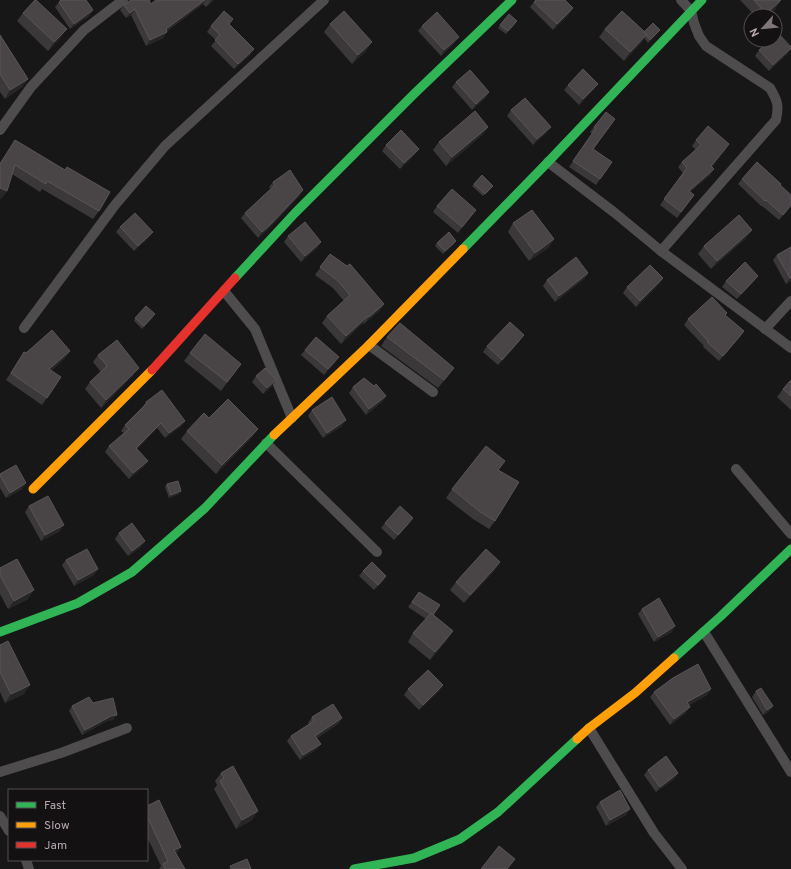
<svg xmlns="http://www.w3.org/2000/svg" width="791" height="869" viewBox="0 0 791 869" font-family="Overpass,sans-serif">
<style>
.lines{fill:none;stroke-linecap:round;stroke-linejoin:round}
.street{stroke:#4e4c4d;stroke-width:10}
.fast{stroke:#30b455;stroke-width:9}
.slow{stroke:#ff9f0a;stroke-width:9}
.jam{stroke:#e5322d;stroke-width:9}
.wall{fill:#3b383a}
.shaded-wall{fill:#272627}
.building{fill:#494547;stroke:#5a5458}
</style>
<rect width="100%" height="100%" fill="#171717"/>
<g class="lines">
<g class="street">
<polyline points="0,130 31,87 84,30 123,0"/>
<polyline points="548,162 615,213 661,251 791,348"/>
<path d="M661 251 776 120C779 105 778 102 770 88L706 46 699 36 694 23 691 11 681 0"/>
<polyline points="224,291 255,329 292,418"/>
<polyline points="24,328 115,205 165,146 324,0"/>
<polyline points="765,329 791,301"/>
<polyline points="369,345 433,392"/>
<polyline points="266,443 377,552"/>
<polyline points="736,469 791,534"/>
<polyline points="704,632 791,772"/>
<polyline points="589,728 654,833 682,869"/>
<polyline points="0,772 61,753 127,728"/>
<polyline points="0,816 9,831"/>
<polyline points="26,860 29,869"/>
</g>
<g class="fast">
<polyline points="463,249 548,162 702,0"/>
<polyline points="235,278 295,213 414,94 512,0"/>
<polyline points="0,632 78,603 132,572 205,508 274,435"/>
<polyline points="674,658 721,616 791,549"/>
<polyline points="354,869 414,858 460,839 498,812 577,739"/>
</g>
<g class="slow">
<polyline points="274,435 369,345 463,249"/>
<polyline points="33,489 152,370"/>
<polyline points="577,739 589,728 635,693 674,658"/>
</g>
<polyline class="jam" points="152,370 235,278"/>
</g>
<g class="wall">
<polygon points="156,0 214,0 206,7 203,4 167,31 163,38 146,46 131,15 126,18 120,10 124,5 151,4"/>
<polygon points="740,0 781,0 775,9 767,16 755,16"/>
<polygon points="59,2 93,10 89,16 70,29 55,7"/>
<polygon points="534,2 573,8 569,14 553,30 530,7"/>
<polygon points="23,13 61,37 48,51 17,21"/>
<polygon points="517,21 506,34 498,28 500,25"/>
<polygon points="330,24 366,51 352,64 324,32"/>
<polygon points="230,25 250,55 234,69 211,46 216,40 207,32 211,26"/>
<polygon points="422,26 455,42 441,56 418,31"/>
<polygon points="605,29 644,32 660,30 648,43 644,38 641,43 624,61 599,37"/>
<polygon points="0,35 28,79 22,87 5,99 0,92"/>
<polygon points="791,49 788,53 769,71 755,56 759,50"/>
<polygon points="456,82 489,92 485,98 472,110 452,87"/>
<polygon points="568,85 594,89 579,105 564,90"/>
<polygon points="511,110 547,132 533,145 507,116"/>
<polygon points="611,125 593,149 612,162 596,185 569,167 592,134 590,132 594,127"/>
<polygon points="488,127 482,135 446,166 433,150 439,142"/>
<polygon points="15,140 65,170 67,167 99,211 93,219 42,189 40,192 12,174 7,191 1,199 0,198 0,163"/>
<polygon points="696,140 729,144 712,167 710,175 690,192 694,195 677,218 660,205 683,173 678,167 682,162 696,150 692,146"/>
<polygon points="386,145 419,149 415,154 400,169 382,151"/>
<polygon points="742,179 780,185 791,195 791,206 779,220 762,206 761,206 738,184"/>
<polygon points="273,182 299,196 267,230 258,238 241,218 245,213 271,189 269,187"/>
<polygon points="474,184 491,188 483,196 472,186"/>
<polygon points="437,206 472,215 458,233 433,212"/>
<polygon points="513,223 554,239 548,248 529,261 508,232"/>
<polygon points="120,227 149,237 134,251 116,232"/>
<polygon points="288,236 318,247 301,262 284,242"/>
<polygon points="746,238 711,269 698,254 704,246"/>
<polygon points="437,243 454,244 443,254 435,246"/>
<polygon points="791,247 791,281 786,284 773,260 777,255"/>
<polygon points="330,254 384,304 379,311 364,324 363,323 341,344 322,323 327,316 344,301 333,288 315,275"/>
<polygon points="588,273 584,279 555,302 543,286 547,280"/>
<polygon points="758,276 754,281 737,299 722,287 726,281"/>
<polygon points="663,278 659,284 636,307 623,293 627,287"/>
<polygon points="725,315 744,331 740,337 719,361 703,347 704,346 684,325 688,319"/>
<polygon points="153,317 142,329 134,321 135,318"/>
<polygon points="387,337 448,376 438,388 381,346"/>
<polygon points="520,341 498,365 483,352 487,346"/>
<polygon points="305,350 335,362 324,375 301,355"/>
<polygon points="70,351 65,358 51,371 61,377 42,405 6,380 24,352 26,353"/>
<polygon points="190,353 241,364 221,391 184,361"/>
<polygon points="98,355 133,375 101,408 85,389 90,382 101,372 93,362"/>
<polygon points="256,376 276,380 272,386 263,394 252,382"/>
<polygon points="791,380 791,410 777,397 783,389"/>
<polygon points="353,387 386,396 382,402 366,415 349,393"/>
<polygon points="146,402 185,421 181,426 165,438 157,428 137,449 144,466 129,479 105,452 109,446 124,433 121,431 125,425 142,408"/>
<polygon points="312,410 342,426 323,438 308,416"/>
<polygon points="209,418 258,429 252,437 216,474 181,439 187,431"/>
<polygon points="499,470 495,521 489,529 473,519 446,498 452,489"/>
<polygon points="0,474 22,489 6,498 0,488"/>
<polygon points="167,484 179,494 169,498 165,487"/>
<polygon points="29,506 60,531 41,541 25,512"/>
<polygon points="385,523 409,524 394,540 381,528"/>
<polygon points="119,533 141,547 128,556 115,539"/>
<polygon points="66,560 94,575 74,586 62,565"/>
<polygon points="500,562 494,571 464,603 450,590 456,582"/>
<polygon points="0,568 28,599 8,609 0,594"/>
<polygon points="363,571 386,576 382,582 374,590 359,576"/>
<polygon points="419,592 433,615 447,640 430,660 408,642 413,633 426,619 408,607"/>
<polygon points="642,609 672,632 654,642 638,614"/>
<polygon points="0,645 24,694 5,703 0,692"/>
<polygon points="443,685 439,691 419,710 404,695 408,689"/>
<polygon points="711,689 707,695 689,705 686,713 670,725 650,697 654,692"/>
<polygon points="756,691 769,712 763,715 752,697"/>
<polygon points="93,703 113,720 107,721 82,735 69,711 72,706"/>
<polygon points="312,717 342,718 338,724 317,738 321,744 317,749 300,760 287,741 291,736 309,724 308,723"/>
<polygon points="648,770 678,773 674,779 656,792 644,775"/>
<polygon points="221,773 252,820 236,829 214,789 217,785 215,781"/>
<polygon points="600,802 630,809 626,815 606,826 596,807"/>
<polygon points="147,806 181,847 176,854 185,869 159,869 161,866 147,837"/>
</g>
<g class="shaded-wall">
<polygon points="205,0 206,0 203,4 162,34 167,32 163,38 146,46 150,40"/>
<polygon points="211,0 214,0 206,7 210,2"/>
<polygon points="781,0 775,9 767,16 765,16 766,14"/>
<polygon points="573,8 569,14 553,30 557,24"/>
<polygon points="135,9 131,15 126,18 130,13"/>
<polygon points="93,10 89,16 70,29 74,24"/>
<polygon points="67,29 61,37 48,51 54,42"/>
<polygon points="647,34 641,43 624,61 630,52"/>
<polygon points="459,37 455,42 441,56 444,50"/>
<polygon points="372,42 366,51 352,64 358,55"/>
<polygon points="254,49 250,55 234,69 238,64"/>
<polygon points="791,49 788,53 769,71 773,65"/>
<polygon points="28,79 22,87 5,99 10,90"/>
<polygon points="598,84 594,89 579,105 583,99"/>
<polygon points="489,92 485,98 472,110 476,104"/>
<polygon points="488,127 482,135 446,166 452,157"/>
<polygon points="551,127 547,132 533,145 537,139"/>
<polygon points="729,144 726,150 707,172 711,166"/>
<polygon points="419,149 415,154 400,169 404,163"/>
<polygon points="714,169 710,175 685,197 689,191"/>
<polygon points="0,188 7,191 1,199 0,198"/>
<polygon points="303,190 299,196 267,230 258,238 262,232"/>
<polygon points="791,205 791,206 779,220"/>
<polygon points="476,210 472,215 458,233 462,227"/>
<polygon points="752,230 746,238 711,269 717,261"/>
<polygon points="153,232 149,237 134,251 138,246"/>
<polygon points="554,239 548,248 529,261 535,253"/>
<polygon points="456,241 454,244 443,254 445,251"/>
<polygon points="321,242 318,247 301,262 305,256"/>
<polygon points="588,273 584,279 555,302 559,296"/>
<polygon points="758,276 754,281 737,299 741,294"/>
<polygon points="663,278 659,284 636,307 640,301"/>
<polygon points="790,278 791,278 791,281 786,284"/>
<polygon points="384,304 379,311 364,324 369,317"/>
<polygon points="368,316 363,323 341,344 346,336"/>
<polygon points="744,331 740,337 719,361 723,356"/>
<polygon points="524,335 520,341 498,365 502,360"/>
<polygon points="70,351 65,358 44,377 49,369"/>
<polygon points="339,357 335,362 324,375 328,369"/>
<polygon points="241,364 235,373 221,391 227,382"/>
<polygon points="139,368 133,375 101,408 106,400"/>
<polygon points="454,368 448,376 438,388 444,380"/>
<polygon points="276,380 272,386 263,394 267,388"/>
<polygon points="386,396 382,402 366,415 369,409"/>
<polygon points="346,420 342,426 323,438 327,433"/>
<polygon points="185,421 181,426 165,438 169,433"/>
<polygon points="161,423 157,428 132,453 136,448"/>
<polygon points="258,429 252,437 216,474 222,465"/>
<polygon points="148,461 144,466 129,479 133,473"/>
<polygon points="26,483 22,489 6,498 10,493"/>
<polygon points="181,491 179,494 169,498 171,495"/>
<polygon points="413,518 409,524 394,540 398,535"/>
<polygon points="64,525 60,531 41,541 45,535"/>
<polygon points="145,541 141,547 128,556 132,551"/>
<polygon points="500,562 494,571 464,603 470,595"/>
<polygon points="98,569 94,575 74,586 78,580"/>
<polygon points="386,576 382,582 374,590 378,585"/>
<polygon points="34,590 28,599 8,609 14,601"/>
<polygon points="675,626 672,632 654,642 658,637"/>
<polygon points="453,631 447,640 430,660 435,652"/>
<polygon points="30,685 24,694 5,703 11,694"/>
<polygon points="443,685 439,691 419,710 423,705"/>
<polygon points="711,689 707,695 683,708 687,702"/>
<polygon points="773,706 769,712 763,715 767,710"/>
<polygon points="690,707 686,713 670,725 674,719"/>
<polygon points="117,715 113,720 107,721 82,735 85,730 111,716"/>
<polygon points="342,718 338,724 311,741 315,736"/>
<polygon points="321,744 317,749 300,760 303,755"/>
<polygon points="678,773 674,779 656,792 660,787"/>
<polygon points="630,809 626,815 606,826 610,820"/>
<polygon points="258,811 252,820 236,829 242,820"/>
<polygon points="181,847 176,855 174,850"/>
</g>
<g class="building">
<polygon points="35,0 36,0 67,29 54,42 23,13"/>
<polygon points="61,0 86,0 93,10 74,24 59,2"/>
<polygon points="131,0 149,0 151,4 156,0 205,0 166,29 167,32 150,40 135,9 130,13 124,5"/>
<polygon points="536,0 565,0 573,8 557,24 534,2"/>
<polygon points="754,0 781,0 766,14"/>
<polygon points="224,11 233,19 229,24 254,49 238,64 215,40 220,35 211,26"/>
<polygon points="344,11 372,42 358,55 330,24"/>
<polygon points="622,11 647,34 630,52 605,29"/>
<polygon points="437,12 459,37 444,50 422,26"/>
<polygon points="509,14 517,21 508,31 500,25"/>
<polygon points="653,23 660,30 650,40 646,35 647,34 644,32"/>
<polygon points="778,33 791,47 791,48 773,65 759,50 770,40 775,40 775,36"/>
<polygon points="0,35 28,79 10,90 0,74"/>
<polygon points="583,69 598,84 583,99 568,85"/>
<polygon points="470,70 489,92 476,104 456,82"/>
<polygon points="525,98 551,127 537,139 511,110"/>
<polygon points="475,111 488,127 452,157 439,142"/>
<polygon points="606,112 615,119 593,149 612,162 600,179 573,161 596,128 594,127"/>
<polygon points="708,126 729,144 711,166 714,169 689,191 694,195 681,212 664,199 687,168 682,162 701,145 696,140"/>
<polygon points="401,130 419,149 404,163 386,145"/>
<polygon points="15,140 65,170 67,167 110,192 99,211 47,181 46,184 15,165 7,191 0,188 0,164"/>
<polygon points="757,162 781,184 780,185 791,195 791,205 783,215 766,200 765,201 742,179"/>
<polygon points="290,170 303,190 271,224 262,232 245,213 275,185 273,182"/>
<polygon points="482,175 493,186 485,194 474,184"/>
<polygon points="452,189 476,210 462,227 437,206"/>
<polygon points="532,210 554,239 535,253 513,223"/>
<polygon points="135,213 153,232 138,246 120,227"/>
<polygon points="739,215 752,230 717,261 704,246"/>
<polygon points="305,222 321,242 305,256 288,236"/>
<polygon points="449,232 456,241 445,251 437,243"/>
<polygon points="791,247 791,278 790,278 777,255"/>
<polygon points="330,254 347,266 350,264 384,304 369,317 368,316 346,336 327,316 350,295 338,281 320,267"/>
<polygon points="576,257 588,273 559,296 547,280"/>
<polygon points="745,262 758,276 741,294 726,281"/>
<polygon points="650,265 663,278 640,301 627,287"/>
<polygon points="712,297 727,313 725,315 744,331 723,356 707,342 708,341 688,319"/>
<polygon points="146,306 155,314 144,326 135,318"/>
<polygon points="510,322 524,335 502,360 487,346"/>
<polygon points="400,323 454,368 444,380 387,337"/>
<polygon points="52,330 70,351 49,369 61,377 47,398 11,373 24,352 26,353"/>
<polygon points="205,334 241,364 227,382 190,353"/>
<polygon points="316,337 339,357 328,369 305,350"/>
<polygon points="117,340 139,368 106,400 90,382 107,366 98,355"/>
<polygon points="265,368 276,380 267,388 256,376"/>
<polygon points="364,378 374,386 376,384 386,396 369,409 353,387"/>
<polygon points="791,380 791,396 783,389"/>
<polygon points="162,390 185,421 169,433 161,423 136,448 148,461 133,473 109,446 129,429 125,425 147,403 146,402"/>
<polygon points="332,397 346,420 327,433 312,410"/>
<polygon points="228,399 258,429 222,465 187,431 204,413 209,418"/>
<polygon points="486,446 505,461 498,470 519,482 495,521 479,511 452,489"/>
<polygon points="16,465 26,483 10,493 0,475 0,474"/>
<polygon points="178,481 181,491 171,495 167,484"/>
<polygon points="48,496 64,525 45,535 29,506"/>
<polygon points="400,506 413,518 398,535 385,523"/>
<polygon points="132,523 145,541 132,551 119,533"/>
<polygon points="87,549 98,569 78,580 66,560"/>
<polygon points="486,549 500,562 470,595 456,582"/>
<polygon points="17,559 34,590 14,601 0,575 0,568"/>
<polygon points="372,562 386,576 378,585 363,571"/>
<polygon points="419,592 440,605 433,615 412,602"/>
<polygon points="659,598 675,626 658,637 642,609"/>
<polygon points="431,613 453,631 435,652 413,633"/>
<polygon points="8,641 30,685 11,694 0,672 0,645"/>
<polygon points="698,664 711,689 687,702 690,707 674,719 654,692 673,678"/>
<polygon points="428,670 443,685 423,705 408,689"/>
<polygon points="761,688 773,706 767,710 756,691"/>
<polygon points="89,697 93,703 113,698 117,715 111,716 85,730 72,706"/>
<polygon points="333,704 342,718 315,736 321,744 303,755 291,736 314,721 312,717"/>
<polygon points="666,756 678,773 660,787 648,770"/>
<polygon points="233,766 258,811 242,820 220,781 224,778 221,773"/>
<polygon points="620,790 630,809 610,820 600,802"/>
<polygon points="159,800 181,847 174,850 185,869 165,869 163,864 168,861 147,816 147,806"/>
<polygon points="499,846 515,859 507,869 481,869"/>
<polygon points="247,859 251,869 231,869 230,866"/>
</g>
<rect x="8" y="789" width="140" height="72" fill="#131112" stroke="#554e52"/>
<rect x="16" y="802" width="20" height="6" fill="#30b455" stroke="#554e52"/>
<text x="44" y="809" font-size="12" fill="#b7a9b2">Fast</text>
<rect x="16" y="822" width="20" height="6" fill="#ff9f0a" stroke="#554e52"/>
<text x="44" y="829" font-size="12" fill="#b7a9b2">Slow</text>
<rect x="16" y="842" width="20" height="6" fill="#e5322d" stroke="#554e52"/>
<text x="44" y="849" font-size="12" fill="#b7a9b2">Jam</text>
<g transform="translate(763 28) rotate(243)"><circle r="19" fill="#131112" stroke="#554e52"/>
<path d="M0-3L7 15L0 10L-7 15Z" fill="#7f767c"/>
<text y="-6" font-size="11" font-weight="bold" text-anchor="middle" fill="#b7a9b2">N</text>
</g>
</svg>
